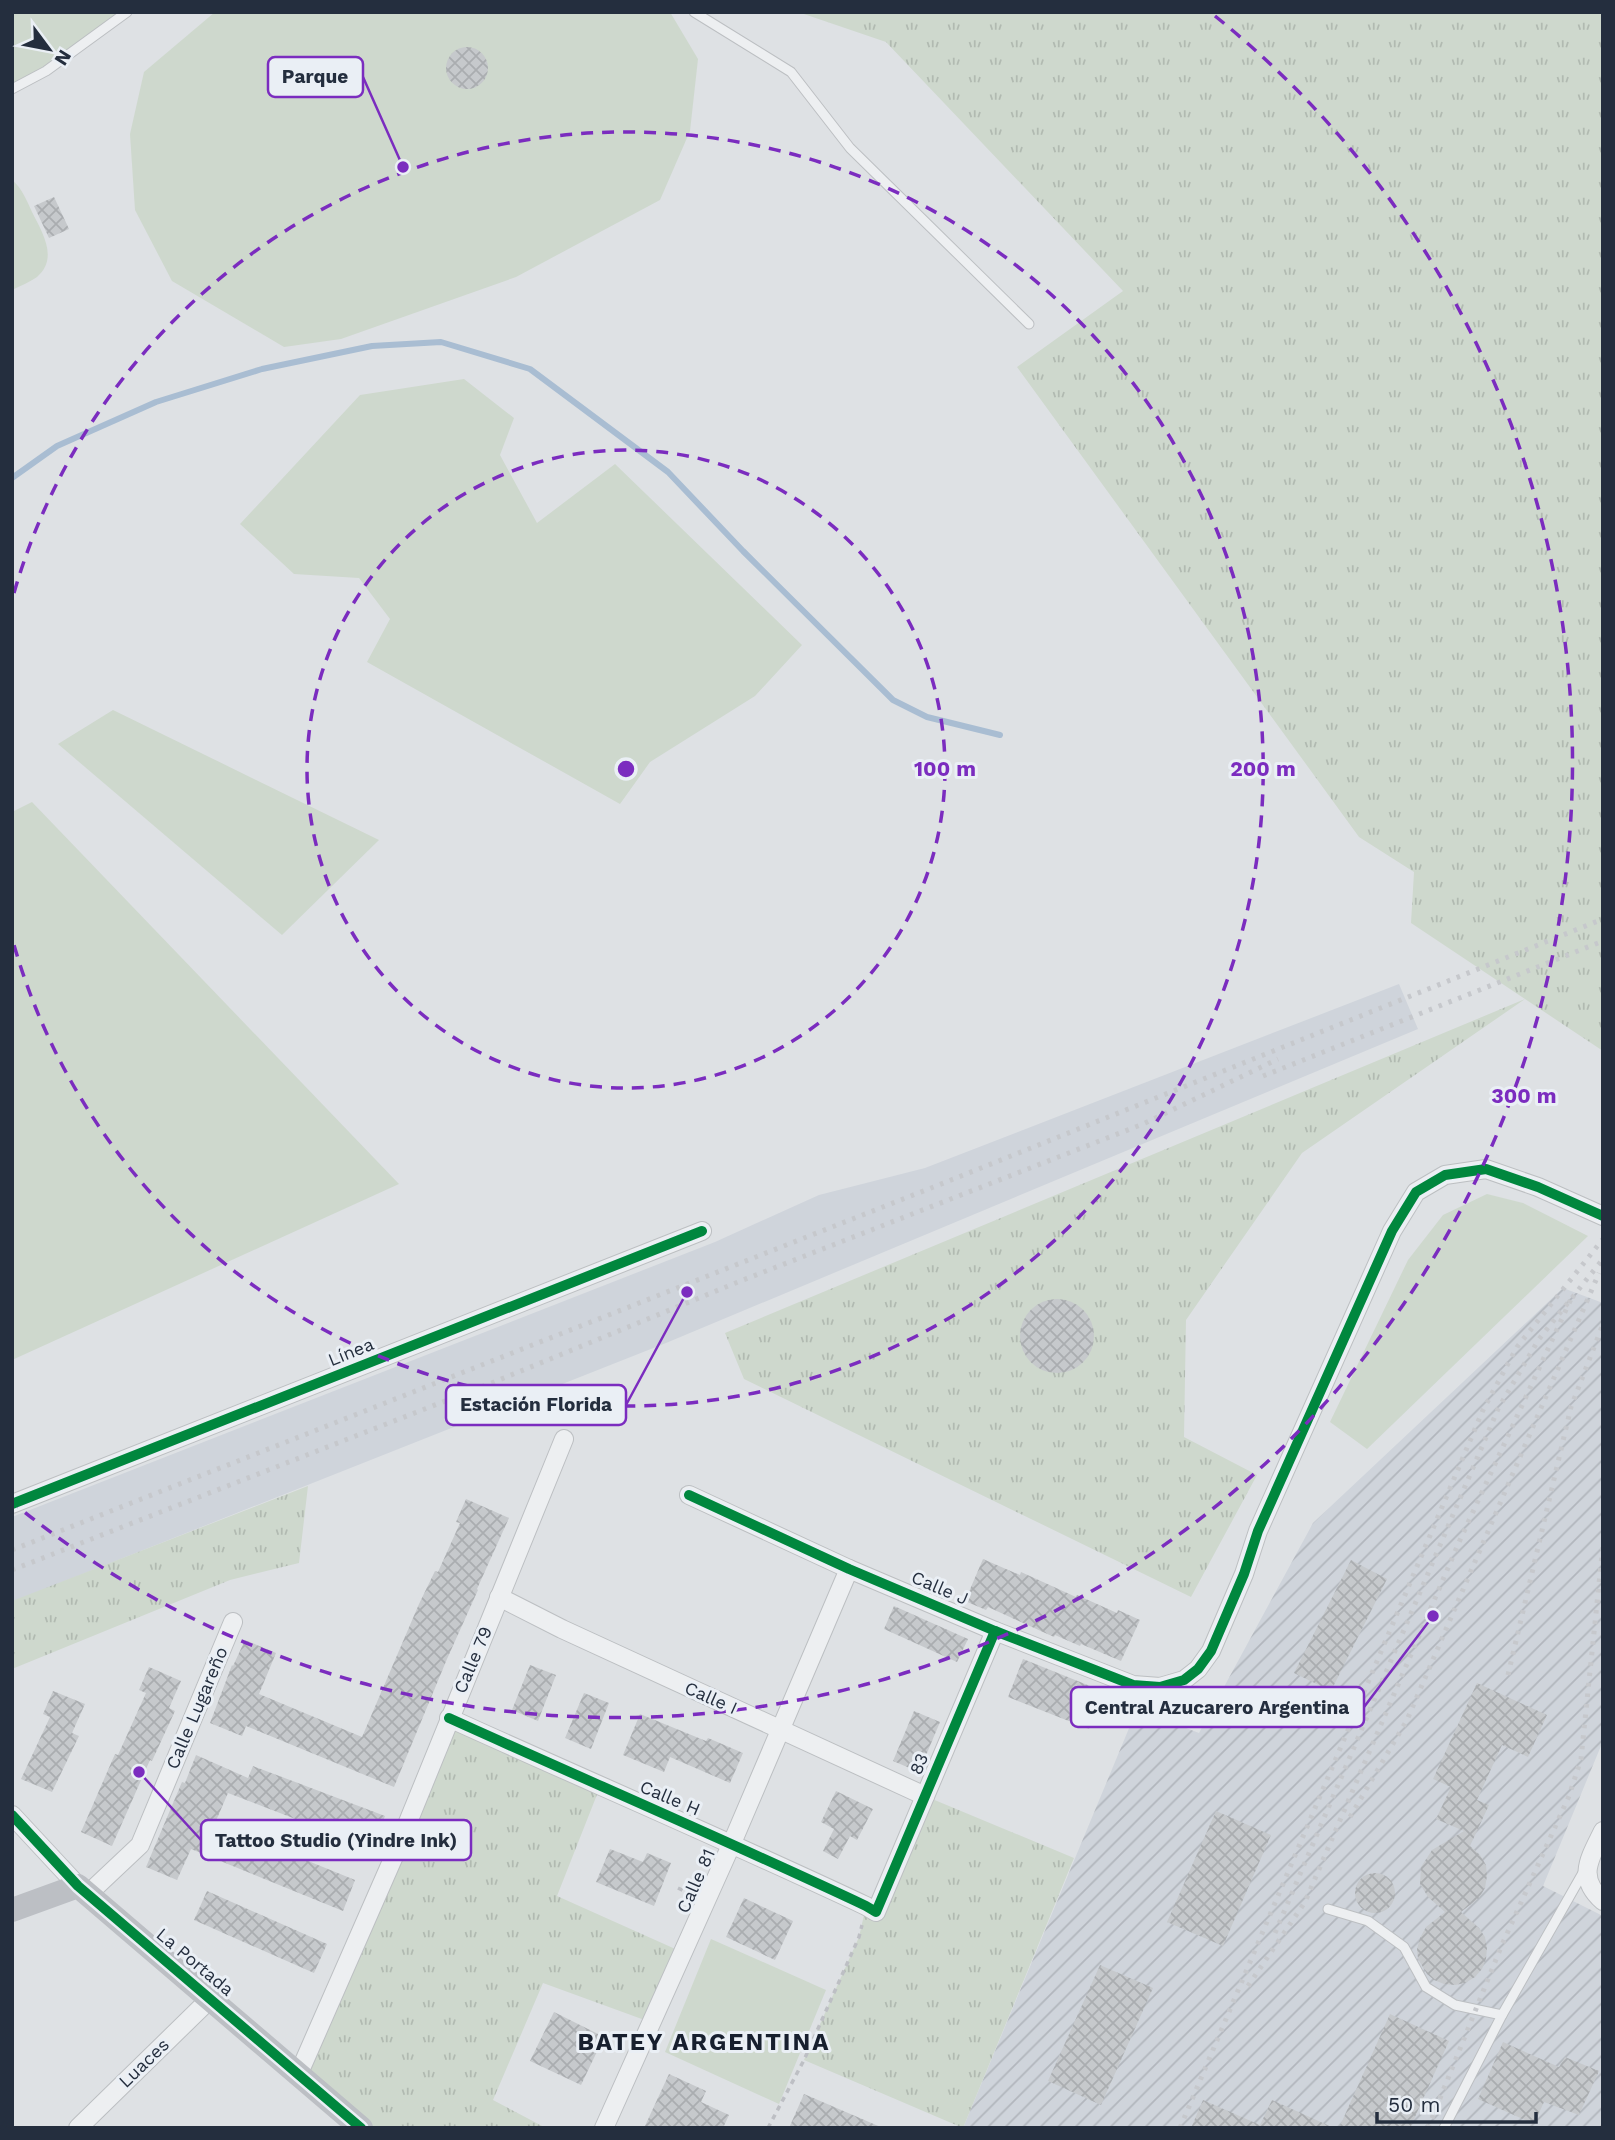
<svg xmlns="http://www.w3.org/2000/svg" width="1615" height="2140" viewBox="0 0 1615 2140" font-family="'Work Sans',sans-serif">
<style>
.built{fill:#cfd4db}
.industrial{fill:url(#industrial-furrows)}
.grass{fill:url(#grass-tufts)}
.green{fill:#ced8cd}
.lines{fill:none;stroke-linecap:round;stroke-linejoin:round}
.stream{stroke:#a9bdd2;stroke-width:6}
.building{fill:url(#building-cross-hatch)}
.lane-casing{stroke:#bcbfc2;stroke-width:11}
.street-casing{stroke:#bcbfc2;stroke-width:20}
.path{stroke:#bdbfc4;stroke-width:3.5;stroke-dasharray:5 5;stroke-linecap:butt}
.lane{stroke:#edeff1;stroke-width:9}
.street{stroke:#edeff1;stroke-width:18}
.secondary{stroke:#bcbfc4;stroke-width:24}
.rail{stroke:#c6c8cc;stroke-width:5;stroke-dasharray:3.5 7;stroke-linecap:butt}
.cycleway-casing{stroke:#eaeff5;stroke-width:15}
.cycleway{stroke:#00873e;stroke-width:10}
.ring{fill:none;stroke:#7b2cbf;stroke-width:3.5;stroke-dasharray:12 9}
.labels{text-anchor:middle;stroke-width:6;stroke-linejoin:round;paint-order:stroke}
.street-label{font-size:18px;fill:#242e3e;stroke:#eaeff5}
.district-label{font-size:24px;font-weight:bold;letter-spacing:2px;fill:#171f2e;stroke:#eaeff5}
.centre{fill:#7b2cbf;stroke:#eaeff5;stroke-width:3.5}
.ring-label{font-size:21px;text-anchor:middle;font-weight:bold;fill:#7b2cbf;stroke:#eaeff5;stroke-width:6;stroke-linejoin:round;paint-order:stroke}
.leader{fill:none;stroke:#7b2cbf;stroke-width:2.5}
.callout-dot{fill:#7b2cbf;stroke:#eaeff5;stroke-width:2.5}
.callout{fill:#eaeff5;stroke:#7b2cbf;stroke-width:2.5}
.callout-label{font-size:19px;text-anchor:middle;font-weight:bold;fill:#242e3e}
</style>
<defs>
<pattern id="industrial-furrows" width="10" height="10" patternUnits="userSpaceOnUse" patternTransform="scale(1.75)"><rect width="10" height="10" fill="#cfd4db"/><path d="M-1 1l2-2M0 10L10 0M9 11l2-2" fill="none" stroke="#b2b6bd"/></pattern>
<pattern id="grass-tufts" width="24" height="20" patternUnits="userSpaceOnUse" patternTransform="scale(1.75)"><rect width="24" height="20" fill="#ced8cd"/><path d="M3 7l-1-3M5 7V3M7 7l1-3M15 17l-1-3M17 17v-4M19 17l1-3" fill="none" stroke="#b1bab1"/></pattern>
<pattern id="building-cross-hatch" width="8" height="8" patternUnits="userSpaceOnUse" patternTransform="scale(1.75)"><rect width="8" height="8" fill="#c6c9cc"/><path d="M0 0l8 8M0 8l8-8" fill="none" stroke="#aaadb0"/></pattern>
</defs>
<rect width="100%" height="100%" fill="#dee1e4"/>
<polygon class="built" points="1399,984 1418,1029 666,1343 12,1602 12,1517 715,1242 819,1195 925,1168"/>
<polygon class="industrial" points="1563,1288 1603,1303 1603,1741 1543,1886 1603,1916 1603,2128 963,2128 1137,1709 1199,1733 1313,1523"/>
<g class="grass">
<polygon points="798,12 1603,12 1603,1051 1525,999 1302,1153 1186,1320 1184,1437 1257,1475 1191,1597 744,1379 725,1333 1525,999 1411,923 1414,872 1359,837 1017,367 1123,291 886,42"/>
<polygon points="308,1486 299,1563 230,1580 12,1669 12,1601"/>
<polygon points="449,1718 600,1787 557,1896 682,1952 650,2022 543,1983 493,2100 546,2128 361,2128 299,2073"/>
<polygon points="925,1796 1074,1858 963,2128 804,2060 859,1937 866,1906 876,1912"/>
</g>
<g class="green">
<polygon points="12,12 126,12 12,89"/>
<polygon points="215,12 670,12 698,59 690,131 660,200 516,277 341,339 284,347 172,281 135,210 130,134 144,72"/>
<path d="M12 180C22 188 27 201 32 212 42 232 59 258 37 277 30 282 20 286 12 290Z"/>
<polygon points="464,379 514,418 500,455 537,523 615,464 802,645 755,696 650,762 620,804 367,662 390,619 359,578 294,574 240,524 360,395"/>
<polygon points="113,710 379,840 282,935 58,744"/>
<polygon points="32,802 399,1184 12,1360 12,812"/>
<polygon points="1487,1194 1523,1203 1588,1236 1367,1449 1330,1422 1408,1260 1443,1215"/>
<polygon points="711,1939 826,1990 779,2104 665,2052"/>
</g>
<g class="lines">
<polyline class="stream" points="12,478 57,446 156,402 262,369 372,346 441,342 530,369 668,472 743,551 893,700 927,717 1000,735"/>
</g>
<g class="building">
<circle cx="467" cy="68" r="21"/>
<polygon points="54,197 69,229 49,238 34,206"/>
<circle cx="1057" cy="1336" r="37"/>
<polygon points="466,1499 509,1518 477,1589 478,1590 447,1659 394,1787 246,1726 242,1736 210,1723 232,1665 233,1666 245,1640 276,1653 259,1694 362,1737 419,1604 435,1571 438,1572 460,1523 456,1522"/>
<polygon points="983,1559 1020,1575 1021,1572 1076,1597 1077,1595 1117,1613 1118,1610 1140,1620 1121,1661 1081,1644 1080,1646 1055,1635 1054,1637 988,1607 986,1610 965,1601"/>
<polygon points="1351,1560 1387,1579 1331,1691 1294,1673"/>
<polygon points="894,1606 968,1639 957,1662 884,1629"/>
<polygon points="1023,1659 1105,1692 1089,1729 1008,1697"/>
<polygon points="530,1665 556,1675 538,1721 512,1710"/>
<polygon points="149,1667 181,1681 169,1708 175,1711 152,1761 150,1760 112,1846 81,1832 115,1754 118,1755 146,1693 139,1690"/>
<polygon points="1477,1683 1547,1715 1528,1757 1502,1745 1477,1800 1489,1805 1470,1846 1480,1855 1486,1865 1487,1876 1485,1888 1479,1898 1461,1912 1479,1928 1485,1937 1487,1948 1486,1959 1482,1969 1475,1977 1465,1983 1455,1985 1444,1984 1434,1980 1427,1974 1418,1959 1417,1949 1420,1938 1426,1927 1445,1912 1428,1897 1420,1884 1421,1867 1432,1850 1464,1831 1436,1819 1451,1787 1433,1779"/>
<polygon points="53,1691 85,1704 72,1733 79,1736 52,1792 21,1779 50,1717 43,1714"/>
<polygon points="584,1693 609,1703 591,1749 565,1738"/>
<polygon points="914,1711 940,1722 919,1772 893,1761"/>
<polygon points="640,1714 706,1741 708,1738 743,1753 730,1783 670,1757 664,1772 623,1755"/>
<polygon points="196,1755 248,1778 253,1766 385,1816 373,1849 228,1793 215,1823 355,1880 343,1911 191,1849 177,1880 146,1867 182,1782 185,1783"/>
<polygon points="836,1791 873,1809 857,1840 850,1836 838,1859 823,1851 834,1829 821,1822"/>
<polygon points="1216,1811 1271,1835 1223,1946 1167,1922"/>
<polygon points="610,1849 643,1862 647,1853 671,1863 654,1906 596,1882"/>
<circle cx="1375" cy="1893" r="20"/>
<polygon points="207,1891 327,1944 314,1973 194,1920"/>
<polygon points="744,1898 793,1921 775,1960 726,1937"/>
<polygon points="1100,1965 1153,1988 1101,2105 1048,2081"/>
<polygon points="554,2012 604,2037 581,2085 530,2061"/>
<polygon points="1390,2014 1449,2041 1410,2128 1339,2128"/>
<polygon points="1503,2042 1559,2067 1565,2057 1599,2071 1579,2115 1544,2102 1534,2124 1478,2099"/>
<polygon points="669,2074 706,2091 701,2102 729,2115 723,2128 644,2128"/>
<polygon points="804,2094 883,2128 789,2128"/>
<polygon points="1203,2100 1260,2125 1272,2100 1334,2128 1191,2128"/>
</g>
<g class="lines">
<defs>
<g id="lane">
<polyline points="694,12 791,72 850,148 1029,324"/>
<polyline points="12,89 46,71 127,12"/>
<polyline points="1328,1909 1368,1921 1404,1947 1426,1987 1455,2005 1502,2015"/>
<polyline points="1444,2128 1502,2015 1584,1871"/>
</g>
<g id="street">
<polyline points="689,1495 849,1569 995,1631 1133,1685 1160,1687 1184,1680 1198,1669 1211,1651 1244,1574 1258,1531 1392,1231 1416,1192 1445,1175 1486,1169 1538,1187 1603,1216"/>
<polyline points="12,1504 702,1231"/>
<polyline points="499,1597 562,1629 925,1796"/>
<path d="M449 1718C588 1781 728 1841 866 1906L876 1912 995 1631"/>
<polyline points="12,1815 78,1886"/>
<path d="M1603 1831C1590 1858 1576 1877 1603 1901"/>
<polyline points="88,1894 140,1845 233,1622"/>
<polyline points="299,2073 395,1854 564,1439"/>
<polyline points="78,2128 211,1998"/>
<polyline points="604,2128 732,1843 849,1569"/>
</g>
</defs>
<use href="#lane" class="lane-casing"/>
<use href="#street" class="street-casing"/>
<g class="path">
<polyline points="678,1888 690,1894"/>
<polyline points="768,2128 804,2060 859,1937 862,1925"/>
</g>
<use href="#lane" class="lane"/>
<use href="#street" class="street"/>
<polyline class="secondary" points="12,1910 78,1886 361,2128"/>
<g class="rail">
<polyline points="1263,1076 1603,941"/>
<polyline points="12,1550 931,1188 1603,919"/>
<polyline points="12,1570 494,1382 738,1282 1143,1124 1278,1059"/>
<polyline points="1508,1675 1571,1407 1603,1324"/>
<polyline points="1350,1817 1407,1720 1599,1273"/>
<polyline points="1275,1933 1498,1409 1539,1339 1603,1259"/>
<polyline points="1248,1986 1305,1902 1460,1540 1571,1299"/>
<polyline points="1180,2128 1483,1410 1517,1347 1603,1239"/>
<polyline points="1428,2128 1501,1947 1569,1796 1581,1759 1603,1545"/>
</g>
<defs>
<g id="cycleway">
<polyline points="689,1495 849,1569 995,1631 1133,1685 1160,1687 1184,1680 1198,1669 1211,1651 1244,1574 1258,1531 1392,1231 1416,1192 1445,1175 1486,1169 1538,1187 1603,1216"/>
<polyline points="12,1504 702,1231"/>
<path d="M449 1718C588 1781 728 1841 866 1906L876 1912 995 1631"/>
<polyline points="12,1815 78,1886 361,2128"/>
</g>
</defs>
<use href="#cycleway" class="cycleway-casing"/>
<use href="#cycleway" class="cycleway"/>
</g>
<g class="ring">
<circle cx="626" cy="769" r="319"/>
<path d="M14 593A637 637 0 1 1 14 945"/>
<path d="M1215 16A956 956 0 1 1 18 1507"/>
</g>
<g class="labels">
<g class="street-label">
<text transform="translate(351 1352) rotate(-22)" y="6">Línea</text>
<text transform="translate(940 1588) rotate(23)" y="6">Calle J</text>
<text transform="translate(473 1660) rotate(-67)" y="6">Calle 79</text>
<text transform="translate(711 1698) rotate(24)" y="6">Calle I</text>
<text transform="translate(197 1708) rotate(-67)" y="6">Calle Lugareño</text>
<text transform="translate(919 1764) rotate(-67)" y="6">83</text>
<text transform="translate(670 1798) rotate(23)" y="6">Calle H</text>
<text transform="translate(696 1881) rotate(-66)" y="6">Calle 81</text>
<text transform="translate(195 1962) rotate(40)" y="6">La Portada</text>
<text transform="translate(144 2063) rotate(-44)" y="6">Luaces</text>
</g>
<g class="district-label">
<text x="704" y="2050">BATEY ARGENTINA</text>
</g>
</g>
<circle cx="626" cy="769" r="10" class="centre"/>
<g class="ring-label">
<text x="945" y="776">100 m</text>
<text x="1263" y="776">200 m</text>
<text x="1524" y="1103">300 m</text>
</g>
<path class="leader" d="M403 167L363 77M687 1292L626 1405M1433 1616L1364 1707M139 1772L201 1840"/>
<g class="callout-dot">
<circle cx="403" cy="167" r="7"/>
<circle cx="687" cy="1292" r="7"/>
<circle cx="1433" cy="1616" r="7"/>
<circle cx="139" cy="1772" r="7"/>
</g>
<g class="callout">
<rect x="268" y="57" width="95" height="40" rx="7"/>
<rect x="446" y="1385" width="180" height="40" rx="7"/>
<rect x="1071" y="1687" width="293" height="40" rx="7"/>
<rect x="201" y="1820" width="270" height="40" rx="7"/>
</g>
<g class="callout-label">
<text x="315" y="83">Parque</text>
<text x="536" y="1411">Estación Florida</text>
<text x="1217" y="1714">Central Azucarero Argentina</text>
<text x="336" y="1847">Tattoo Studio (Yindre Ink)</text>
</g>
<rect width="1615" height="2140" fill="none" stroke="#242e3e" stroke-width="28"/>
<g transform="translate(49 49) rotate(122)" stroke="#eaeff5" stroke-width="5" paint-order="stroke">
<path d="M0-5L12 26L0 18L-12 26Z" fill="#242e3e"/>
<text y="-10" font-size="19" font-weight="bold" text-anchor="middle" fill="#242e3e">N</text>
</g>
<path d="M1377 2112v10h159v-10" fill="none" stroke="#242e3e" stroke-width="3.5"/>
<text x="1388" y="2112" font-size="21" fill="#242e3e" stroke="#eaeff5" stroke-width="5" paint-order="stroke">50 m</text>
</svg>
